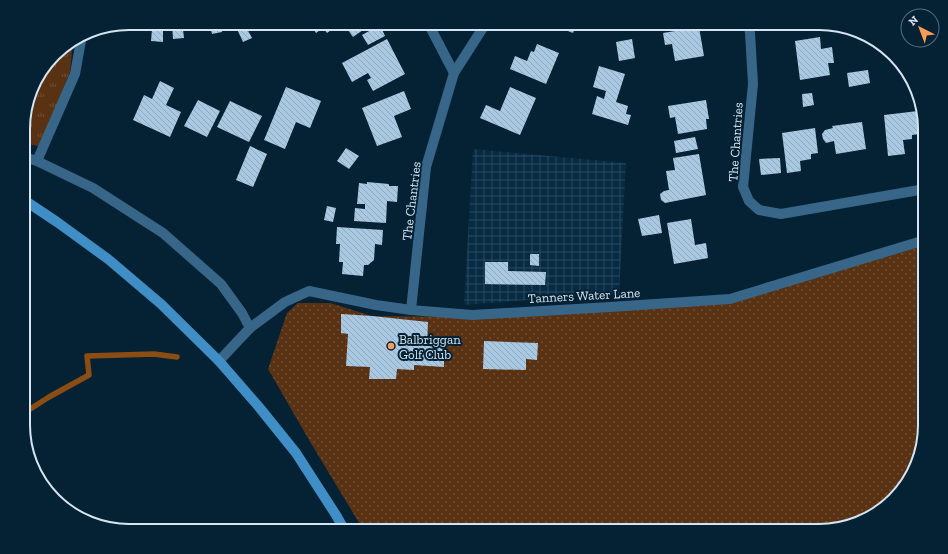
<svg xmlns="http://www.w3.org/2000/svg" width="948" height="554" viewBox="0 0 948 554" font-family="'Zilla Slab',serif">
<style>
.industrial{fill:url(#industrial-grid)}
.grass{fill:url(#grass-dots)}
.park{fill:url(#park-tufts)}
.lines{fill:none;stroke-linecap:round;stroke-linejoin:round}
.stream{stroke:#8c4d15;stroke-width:5.5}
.building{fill:url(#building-back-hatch)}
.minor{stroke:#376688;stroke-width:10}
.secondary{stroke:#3f8ec5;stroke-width:10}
.poi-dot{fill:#fc9d54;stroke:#052134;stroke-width:1.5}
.labels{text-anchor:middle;stroke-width:4;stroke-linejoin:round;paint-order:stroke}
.street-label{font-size:13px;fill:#d4e4f1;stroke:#052134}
.poi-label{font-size:13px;fill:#d4e4f1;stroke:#052134;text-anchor:start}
.rim{fill:none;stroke:#d4e4f1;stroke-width:2}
</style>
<defs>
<pattern id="industrial-grid" width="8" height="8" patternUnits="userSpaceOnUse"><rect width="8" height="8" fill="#072b43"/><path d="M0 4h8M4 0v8" fill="none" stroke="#2a4a5f"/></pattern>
<pattern id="grass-dots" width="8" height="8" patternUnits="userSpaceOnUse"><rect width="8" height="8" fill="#583213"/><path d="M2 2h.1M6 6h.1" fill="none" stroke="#6f5036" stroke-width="1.8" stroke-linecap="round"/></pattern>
<pattern id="park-tufts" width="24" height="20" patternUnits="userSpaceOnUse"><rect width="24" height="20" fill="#583213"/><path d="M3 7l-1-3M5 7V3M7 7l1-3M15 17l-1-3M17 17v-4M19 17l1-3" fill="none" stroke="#6f5036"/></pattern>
<pattern id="building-back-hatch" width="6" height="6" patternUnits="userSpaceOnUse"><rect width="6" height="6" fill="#a9c9e3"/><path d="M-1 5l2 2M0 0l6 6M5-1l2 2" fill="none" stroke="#8fa8bc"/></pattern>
</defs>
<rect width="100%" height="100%" fill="#052134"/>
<polygon class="industrial" points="473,149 626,163 619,293 464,305"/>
<polygon class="grass" points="925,240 925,432 911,478 872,517 826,531 364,531 309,440 268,369 287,313 298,303 330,303 372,316 470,317 730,299"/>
<polygon class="park" points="73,40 70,72 40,147 24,142 24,115 34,82 59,49"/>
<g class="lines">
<polyline class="stream" points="24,413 49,397 89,375 87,356 154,354 177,357"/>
</g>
<g class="building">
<polygon points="129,23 163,23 163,42 151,41 152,29 126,29 126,24"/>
<polygon points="172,23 200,23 201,28 183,29 184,38 173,39"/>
<polygon points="209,23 221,23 222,32 212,34"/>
<polygon points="311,23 341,23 327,33 323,28 316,33 310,24"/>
<polygon points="343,23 373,23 353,37"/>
<polygon points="548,23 577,23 573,33"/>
<polygon points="245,25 252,38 243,42 237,29"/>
<polygon points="380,25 385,36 368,45 362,35"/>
<polygon points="699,27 704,56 675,61 672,44 665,45 663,33"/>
<polygon points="820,37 821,49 832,47 834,63 828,63 830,75 800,80 795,41"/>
<polygon points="387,39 405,74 373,91 367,80 371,78 368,73 352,82 342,63"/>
<polygon points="632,39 635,58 619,61 616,42"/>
<polygon points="537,44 559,53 546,84 510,69 515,56 527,61 531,51 534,52"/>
<polygon points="599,66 625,74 616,102 628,106 626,114 631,115 628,125 592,114 597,96 604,99 606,91 593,87"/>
<polygon points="868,70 870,83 849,87 847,73"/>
<polygon points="160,81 174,88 166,105 181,112 170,137 133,120 144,95 152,99"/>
<polygon points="286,87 321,101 310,128 296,122 285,149 264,140"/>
<polygon points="510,87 536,98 520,135 480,118 486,105 500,111"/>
<polygon points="404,91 411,109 394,116 402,137 377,146 362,108"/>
<polygon points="812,93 814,105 803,107 802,94"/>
<polygon points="198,100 220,111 207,137 184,126"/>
<polygon points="706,100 709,119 706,119 707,129 678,134 675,117 670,118 668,106"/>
<polygon points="230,101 262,116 249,142 217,127"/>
<polygon points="918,111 920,134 912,135 912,139 903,140 905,154 888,156 884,115"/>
<polygon points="862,122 866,149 836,154 834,141 826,143 823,139 822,134 825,130 833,128 832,126"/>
<polygon points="815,128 818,153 811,154 811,159 800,161 801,171 787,173 782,133"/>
<polygon points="695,137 698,149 676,153 674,141"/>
<polygon points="250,146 267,154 253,187 236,180"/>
<polygon points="346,148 359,156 349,169 337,161"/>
<polygon points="699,154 706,195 665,203 661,200 660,194 664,191 669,190 666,171 675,170 673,158"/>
<polygon points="780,158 781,173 761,175 759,159"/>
<polygon points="367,182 389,184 389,186 398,186 397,202 387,201 386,223 354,221 355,208 365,209 365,204 357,204 359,183 367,184"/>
<polygon points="327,206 336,208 333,222 324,220"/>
<polygon points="659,215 662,233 642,236 638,219"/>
<polygon points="691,219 695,245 706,243 708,258 674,264 667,223"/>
<polygon points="337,227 383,230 382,245 375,244 374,260 368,265 364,265 363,276 342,274 343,262 339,262 340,244 336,244"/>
<polygon points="530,254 539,254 539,266 530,265"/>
<polygon points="485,262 508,262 508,271 546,272 545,285 485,284"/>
<polygon points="341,314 372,316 428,322 427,346 444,347 444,367 414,365 414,370 397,369 396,379 369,379 370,367 346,366 348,334 341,333"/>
<polygon points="484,341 538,343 537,360 526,359 526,370 483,369"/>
</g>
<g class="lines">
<g class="minor">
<polyline points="428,23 454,73"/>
<polyline points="748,23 750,33 753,84 743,187 749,201 759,210 781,214 925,189"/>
<polyline points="24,157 37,161 93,188 163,233 221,284 242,313 250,328"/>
<polyline points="37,161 75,74 82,35"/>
<polyline points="411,310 426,167 454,73 486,23"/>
<polyline points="219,361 250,328 285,302 309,291 376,305 411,310 472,315 610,307 730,299 925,240"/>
</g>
<polyline class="secondary" points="24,200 57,222 108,259 161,304 219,361 259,407 296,453 336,515 345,531"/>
</g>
<circle class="poi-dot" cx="391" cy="346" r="4"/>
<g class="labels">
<g class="street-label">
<text transform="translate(735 142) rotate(-86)" y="5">The Chantries</text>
<text transform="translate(411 201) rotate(-83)" y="5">The Chantries</text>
<text transform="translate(584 295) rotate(-3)" y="5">Tanners Water Lane</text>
</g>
<g class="poi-label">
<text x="399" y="344">Balbriggan<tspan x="399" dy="15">Golf Club</tspan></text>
</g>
</g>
<path d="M0 0H948V554H0ZM129 30H819A99 99 0 0 1 918 129V425A99 99 0 0 1 819 524H129A99 99 0 0 1 30 425V129A99 99 0 0 1 129 30Z" fill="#052134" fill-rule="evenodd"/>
<path class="rim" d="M129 30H819A99 99 0 0 1 918 129V425A99 99 0 0 1 819 524H129A99 99 0 0 1 30 425V129A99 99 0 0 1 129 30Z"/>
<g transform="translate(920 28) rotate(318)"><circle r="19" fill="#052134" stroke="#586f80"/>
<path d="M0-3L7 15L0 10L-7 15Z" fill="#fc9d54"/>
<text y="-6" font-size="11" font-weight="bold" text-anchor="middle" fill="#d4e4f1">N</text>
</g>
</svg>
